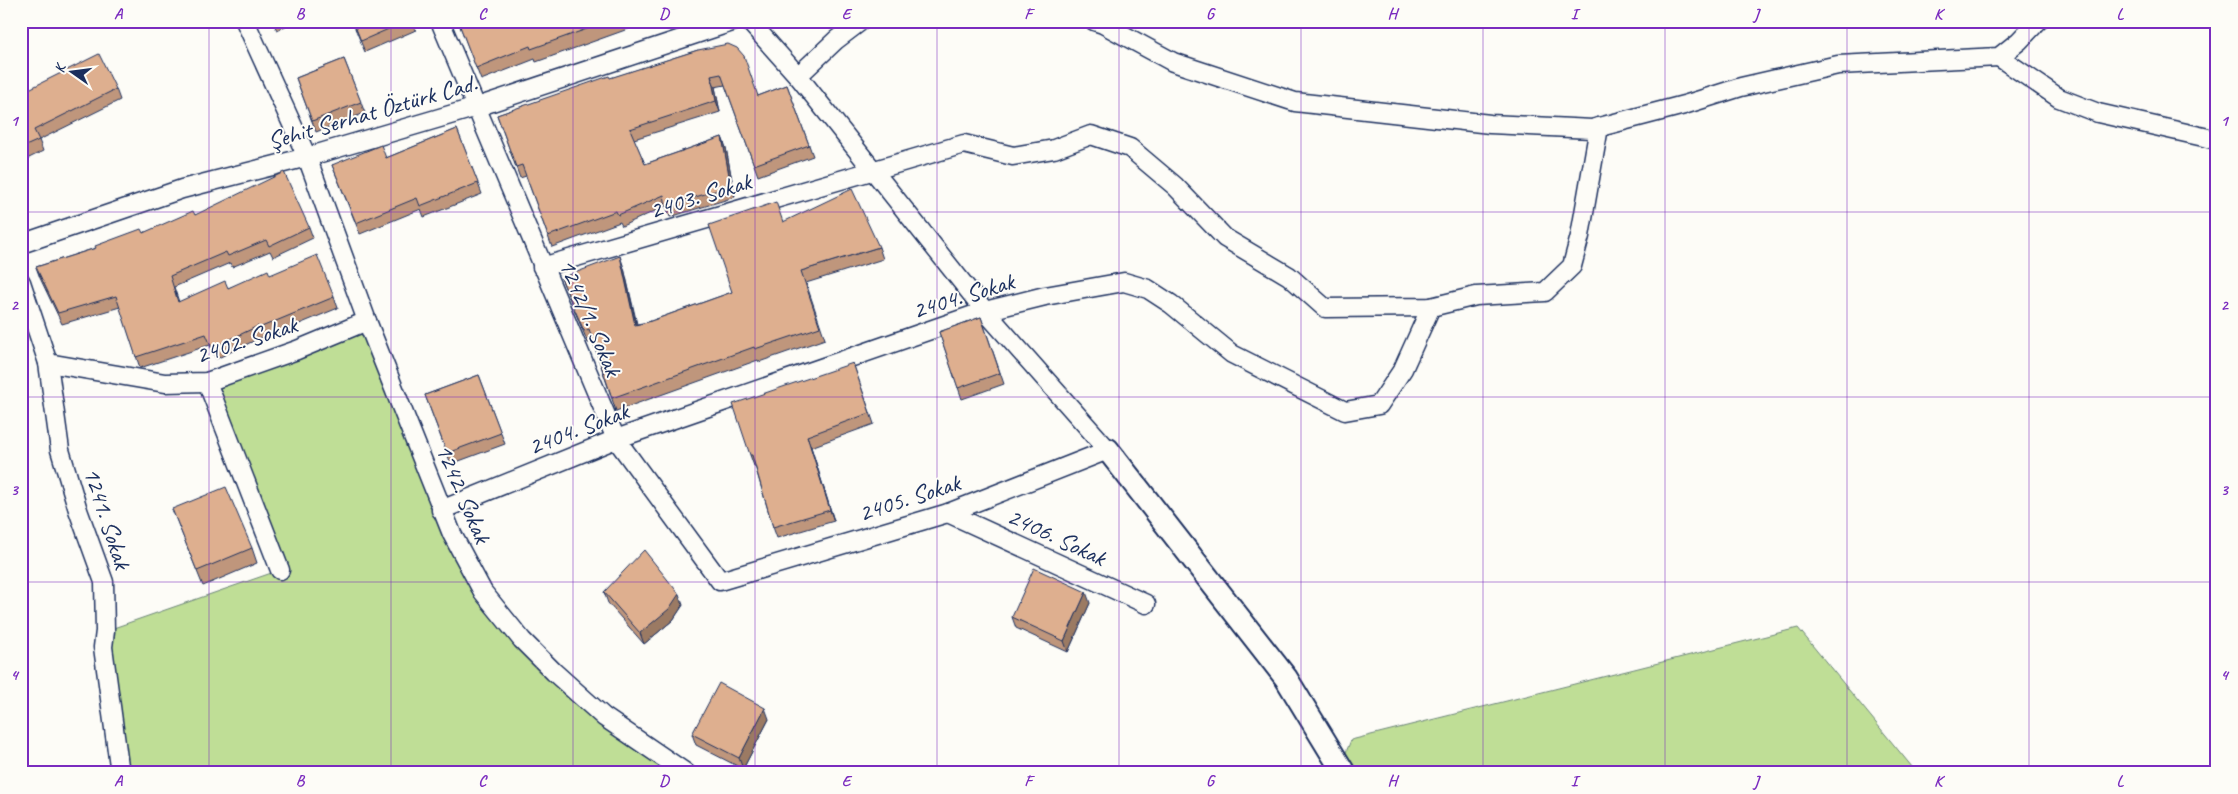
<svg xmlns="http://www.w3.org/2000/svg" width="2238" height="794" viewBox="0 0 2238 794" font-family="Caveat,sans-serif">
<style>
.green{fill:#bfde96;stroke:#6d867a}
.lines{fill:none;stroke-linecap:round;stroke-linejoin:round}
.minor-casing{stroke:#1b2f5e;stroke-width:21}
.tertiary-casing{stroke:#1b2f5e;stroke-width:26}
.minor{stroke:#fdfcf7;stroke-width:18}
.tertiary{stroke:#fdfcf7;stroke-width:22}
.wall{fill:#bf967b;stroke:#1b2f5e}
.shaded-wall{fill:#9b7a64;stroke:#1b2f5e}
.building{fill:#deaf8f;stroke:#1b2f5e}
.grid{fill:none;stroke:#7b2cbf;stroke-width:1;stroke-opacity:0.55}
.labels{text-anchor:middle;stroke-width:4;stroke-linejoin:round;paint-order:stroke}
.street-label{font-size:25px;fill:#1b2f5e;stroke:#fdfcf7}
.neatline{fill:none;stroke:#7b2cbf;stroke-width:2}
.grid-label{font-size:16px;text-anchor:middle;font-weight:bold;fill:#7b2cbf}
</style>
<rect width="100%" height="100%" fill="#fdfcf7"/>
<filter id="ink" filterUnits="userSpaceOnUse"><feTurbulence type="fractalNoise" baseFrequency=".02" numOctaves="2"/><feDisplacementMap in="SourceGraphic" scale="10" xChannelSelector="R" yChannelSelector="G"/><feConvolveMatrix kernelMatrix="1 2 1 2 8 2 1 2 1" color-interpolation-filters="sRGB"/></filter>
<g filter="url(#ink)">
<g class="green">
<polygon points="367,321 441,510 522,640 686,773 120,773 105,631 280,570 207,382"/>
<polygon points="1798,628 1917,773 1340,773 1340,767 1351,740"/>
</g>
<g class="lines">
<defs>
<g id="minor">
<polyline points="245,21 307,157 367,321 452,534 483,592 522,640 554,672 604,717 686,773"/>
<polyline points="440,21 616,439 720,581 948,513 1108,450 985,311 798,76 749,21"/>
<polyline points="1094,21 1103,24 1173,62 1295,102 1490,124 1592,129 1684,105 1741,87 1838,65 1999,57 2019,41 2038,21"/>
<polyline points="1999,57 2059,98 2098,113 2217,140"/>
<polyline points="798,76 836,40 861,21"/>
<polyline points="21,244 182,189 307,157 477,107 735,21"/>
<polyline points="542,267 964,144 1013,156 1054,149 1091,135 1130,148 1175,186 1225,238 1289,276 1325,308 1431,307 1476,296 1545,292 1572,266 1580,236 1599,127"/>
<polyline points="21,282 48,363 60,450 78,510 104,582 105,631 103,647 120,773"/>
<polyline points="48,363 165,383 207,382 297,350 367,321"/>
<polyline points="207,382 280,570"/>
<polyline points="441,510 616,439 985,311 1045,296 1124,282 1148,289 1171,304 1232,354 1345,411 1379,405 1403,369 1431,307"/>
<polyline points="948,513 1146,604"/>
</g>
<polyline id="tertiary" points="1108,450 1286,678 1344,773"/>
</defs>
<use href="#minor" class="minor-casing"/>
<use href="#tertiary" class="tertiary-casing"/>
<use href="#minor" class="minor"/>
<use href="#tertiary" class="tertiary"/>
</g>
<g class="wall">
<polygon points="272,21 296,21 277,30"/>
<polygon points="352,21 412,21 416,30 365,52"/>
<polygon points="458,21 655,21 643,26 642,24 536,62 535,59 481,80"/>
<polygon points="698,50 758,96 787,85 813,156 758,176 725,85 715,87 720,112 634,139 645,164 722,137 726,148 735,197 670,217 666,206 622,226 620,222 552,247 526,176 520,178 497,115"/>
<polygon points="344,59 365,113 316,132 296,78"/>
<polygon points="116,89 120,100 39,140 43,151 21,162 21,93"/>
<polygon points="457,129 482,194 424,217 421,209 360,234 332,165 386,158"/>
<polygon points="195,215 309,227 313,238 273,257 270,251 232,267 230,263 174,287 179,302 228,288 270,275 334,297 338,308 263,339 262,337 216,359 210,345 140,368 120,307 62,324 40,278 36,267 143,233"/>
<polygon points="879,247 883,259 806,283 825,339 759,362 758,360 616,411 593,342 588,343 561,278 624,268 637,324 648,322 732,292"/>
<polygon points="981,317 1004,384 962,399 939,332"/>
<polygon points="853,363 874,424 811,447 834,521 777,538 773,527 755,466 754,466 750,455"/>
<polygon points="479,375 505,444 451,464 425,395"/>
<polygon points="172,509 252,548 257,563 203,586"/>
<polygon points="604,592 683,605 673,620 644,644 608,603"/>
<polygon points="1090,603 1068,652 1016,628 1012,617"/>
<polygon points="769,719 743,769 696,745 692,734"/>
</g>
<g class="shaded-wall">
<polygon points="711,76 715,87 720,112 716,101"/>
<polygon points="722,137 726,148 735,197 731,186"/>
<polygon points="620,256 624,268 639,337 635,325"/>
<polygon points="807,436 811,447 834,521 830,510"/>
<polygon points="1086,592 1090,603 1068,652 1064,641"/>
<polygon points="679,594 683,605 673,620 644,644 640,633"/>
<polygon points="765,708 769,719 743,769 739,758"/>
</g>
<g class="building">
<polygon points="353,21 407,21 361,41"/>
<polygon points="458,21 609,21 531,49 530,46 476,68"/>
<polygon points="728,44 737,48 744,56 758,96 787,85 809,145 754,165 721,74 711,76 716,101 630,129 645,164 722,137 731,186 666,206 664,195 618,215 616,211 548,236 522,165 516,167 497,115 609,76 610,78 698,50"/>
<polygon points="99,54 116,89 34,130 39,140 21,148 21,93"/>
<polygon points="344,59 361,102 312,121 296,78"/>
<polygon points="457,129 478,183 420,206 417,198 356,223 332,165 381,145 386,158"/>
<polygon points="284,172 309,227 269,246 266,240 228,256 226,252 170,276 178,302 225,281 228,288 268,270 270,275 317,255 334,297 259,328 258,326 212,348 206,334 136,357 116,296 58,313 36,267 96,248 95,246 141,229 143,233 193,211 195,215"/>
<polygon points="852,189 879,247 801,271 820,327 755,349 754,347 612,398 589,329 584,331 561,278 620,256 635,325 648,322 732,292 709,225 776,202 783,222"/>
<polygon points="981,317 1000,373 958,388 939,332"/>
<polygon points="853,363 870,413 807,436 830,510 773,527 752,455 750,455 733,404"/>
<polygon points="479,375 501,433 447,453 425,395"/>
<polygon points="226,487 252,548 197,571 172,509"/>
<polygon points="644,550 679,594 669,609 640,633 604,592"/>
<polygon points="1034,568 1086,592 1064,641 1012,617"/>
<polygon points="719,683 765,708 739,758 692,734"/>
</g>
</g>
<path class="grid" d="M209 21V773M391 21V773M573 21V773M755 21V773M937 21V773M1119 21V773M1301 21V773M1483 21V773M1665 21V773M1847 21V773M2029 21V773M21 212H2217M21 397H2217M21 582H2217"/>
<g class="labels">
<g class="street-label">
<text transform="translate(372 111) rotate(-16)" y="9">Şehit Serhat Öztürk Cad.</text>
<text transform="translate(700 195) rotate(-17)" y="9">2403. Sokak</text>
<text transform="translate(963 295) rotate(-17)" y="9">2404. Sokak</text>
<text transform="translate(591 317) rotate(67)" y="9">1242/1. Sokak</text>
<text transform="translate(246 339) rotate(-18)" y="9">2402. Sokak</text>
<text transform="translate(578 428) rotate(-21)" y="9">2404. Sokak</text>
<text transform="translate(464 493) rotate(67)" y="9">1242. Sokak</text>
<text transform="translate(909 497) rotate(-18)" y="9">2405. Sokak</text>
<text transform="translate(108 518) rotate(72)" y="9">1241. Sokak</text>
<text transform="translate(1057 536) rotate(25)" y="9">2406. Sokak</text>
</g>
</g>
<rect width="2238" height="794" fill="none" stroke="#fdfcf7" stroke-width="55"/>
<g transform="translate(72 72) rotate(284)" stroke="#fdfcf7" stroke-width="4" paint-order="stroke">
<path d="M0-4L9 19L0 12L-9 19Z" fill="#1b2f5e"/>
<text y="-8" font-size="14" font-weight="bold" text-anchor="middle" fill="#1b2f5e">K</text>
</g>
<rect x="28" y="28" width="2182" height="738" class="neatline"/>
<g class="grid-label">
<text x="118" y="19">A</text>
<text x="300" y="19">B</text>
<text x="482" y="19">C</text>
<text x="664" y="19">D</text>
<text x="846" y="19">E</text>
<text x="1028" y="19">F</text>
<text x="1210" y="19">G</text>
<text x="1392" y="19">H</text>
<text x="1574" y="19">I</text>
<text x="1756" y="19">J</text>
<text x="1938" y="19">K</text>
<text x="2120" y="19">L</text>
<text x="14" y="126">1</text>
<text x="2224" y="126">1</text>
<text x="14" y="310">2</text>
<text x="2224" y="310">2</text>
<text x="14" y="495">3</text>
<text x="2224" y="495">3</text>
<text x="14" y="680">4</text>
<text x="2224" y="680">4</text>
<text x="118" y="786">A</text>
<text x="300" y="786">B</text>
<text x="482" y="786">C</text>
<text x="664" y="786">D</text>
<text x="846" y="786">E</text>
<text x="1028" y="786">F</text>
<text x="1210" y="786">G</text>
<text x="1392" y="786">H</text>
<text x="1574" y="786">I</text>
<text x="1756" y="786">J</text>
<text x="1938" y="786">K</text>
<text x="2120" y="786">L</text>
</g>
</svg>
